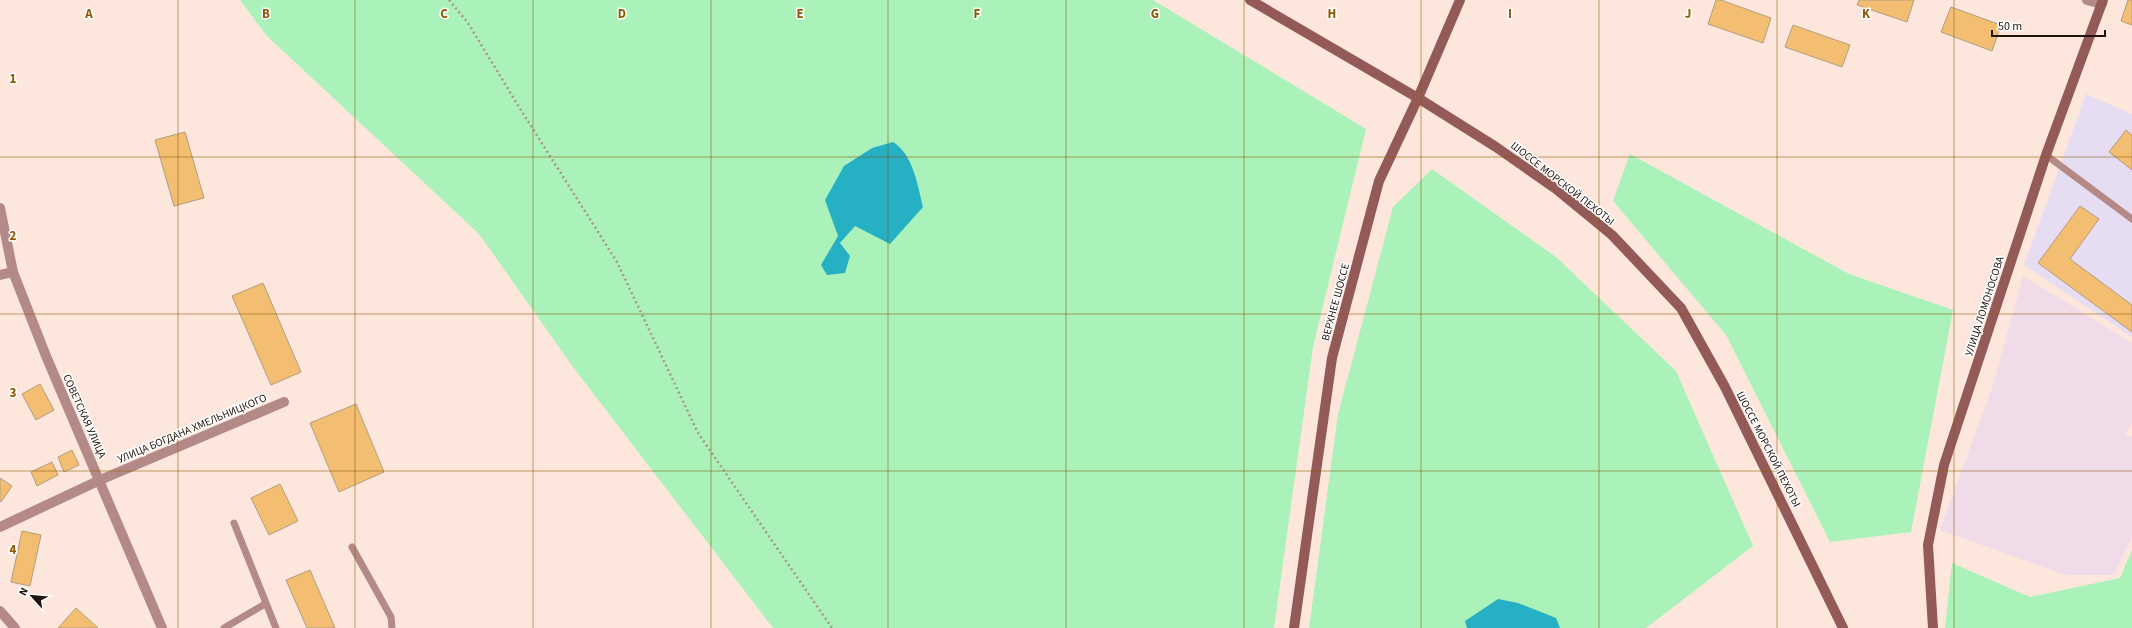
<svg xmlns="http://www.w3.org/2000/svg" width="2132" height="628" viewBox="0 0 2132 628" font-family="'Source Sans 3',sans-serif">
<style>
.commercial{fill:#e7ddf2}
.industrial{fill:#f0dbe9}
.green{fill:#aaf2ba}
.water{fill:#26b0c4}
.building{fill:#f3be71;stroke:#b19d81}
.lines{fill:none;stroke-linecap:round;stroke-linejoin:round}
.path{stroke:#a8958d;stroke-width:2.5;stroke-dasharray:2 3;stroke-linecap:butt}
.lane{stroke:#b38a87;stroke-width:7}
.street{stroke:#b38a87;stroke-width:10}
.secondary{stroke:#945a57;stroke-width:10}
.grid{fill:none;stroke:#8b5a03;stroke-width:1;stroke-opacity:0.55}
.labels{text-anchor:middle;stroke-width:3;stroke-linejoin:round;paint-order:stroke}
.street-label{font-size:11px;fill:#21140f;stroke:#fff}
.grid-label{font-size:13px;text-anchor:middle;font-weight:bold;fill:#8b5a03;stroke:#fff;stroke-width:3;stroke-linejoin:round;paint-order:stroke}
</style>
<rect width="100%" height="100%" fill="#fde7dc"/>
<polygon class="commercial" points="2086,94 2132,114 2132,337 2024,265"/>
<polygon class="industrial" points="2023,276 2132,343 2132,423 2125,434 2132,437 2132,536 2114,575 2065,575 1940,530 1993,385"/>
<g class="green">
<polygon points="240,0 1153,0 1366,129 1313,347 1274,628 773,628 573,367 479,234 267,36"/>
<polygon points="1630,154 1849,274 1953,310 1911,532 1830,542 1726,335 1613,201"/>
<polygon points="1432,169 1556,257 1676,371 1753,546 1646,628 1309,628 1338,414 1393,207"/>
<polygon points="2132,550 2132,628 1945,628 1952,563 2030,597 2120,578"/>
</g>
<g class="water">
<path d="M893 142C913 154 918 186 923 207L890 244 855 226 840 243 850 256 845 273 827 275 821 265 838 236 825 200 844 166 872 148Z"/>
<polygon points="1498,599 1518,603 1556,618 1560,628 1467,628 1465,621"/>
</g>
<g class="building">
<polygon points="1716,0 1721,0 1771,18 1763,43 1708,24"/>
<polygon points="1859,0 1914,0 1907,22 1857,5"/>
<polygon points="2128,0 2132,0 2132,25 2121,21"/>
<polygon points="1951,7 2001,25 1992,51 1941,32"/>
<polygon points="1793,25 1850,45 1842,67 1785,47"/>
<polygon points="2126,130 2132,135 2132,170 2109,152"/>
<polygon points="185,132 204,198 174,206 155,140"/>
<polygon points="2080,206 2099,219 2070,259 2132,305 2132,332 2038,263"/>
<polygon points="263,283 301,372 271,385 232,296"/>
<polygon points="40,384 54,410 36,420 22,394"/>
<polygon points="356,404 384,472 339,492 310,423"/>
<polygon points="72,450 79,465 64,472 58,457"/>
<polygon points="52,462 58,475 37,486 31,472"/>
<polygon points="0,478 12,486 1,502 0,501"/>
<polygon points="280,484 298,521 269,535 251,498"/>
<polygon points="22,531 41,535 30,586 11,582"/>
<polygon points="310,570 335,628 307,628 286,580"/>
<polygon points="76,608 98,628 58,628"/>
</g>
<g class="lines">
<polyline class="path" points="449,0 468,23 519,107 617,262 698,433 832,628"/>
<g class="lane">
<polyline points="2046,155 2132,219"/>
<polyline points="234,523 276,628"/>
<polyline points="352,547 391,617 392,628"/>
<polyline points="224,628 265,604"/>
</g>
<g class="street">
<polyline points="2087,0 2102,4"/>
<polyline points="0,208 13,272 46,356 162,628"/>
<polyline points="0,275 13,272"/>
<polyline points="0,527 100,480 284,402"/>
<polyline points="0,611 15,628"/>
</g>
<g class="secondary">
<polyline points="1250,0 1418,98 1496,147 1556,189 1612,235 1681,308 1725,387 1843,628"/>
<polyline points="1294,628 1332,358 1379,181 1418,98 1460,0"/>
<polyline points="1933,628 1928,545 1944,465 2046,155 2103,0"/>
</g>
</g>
<path class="grid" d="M178 0V628M355 0V628M533 0V628M711 0V628M888 0V628M1066 0V628M1244 0V628M1421 0V628M1599 0V628M1777 0V628M1954 0V628M0 157H2132M0 314H2132M0 471H2132"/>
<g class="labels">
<g class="street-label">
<text transform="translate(1563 183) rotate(38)" y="4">ШОССЕ МОРСКОЙ ПЕХОТЫ</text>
<text transform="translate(1335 302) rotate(-75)" y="4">ВЕРХНЕЕ ШОССЕ</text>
<text transform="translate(1984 306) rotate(-72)" y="4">УЛИЦА ЛОМОНОСОВА</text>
<text transform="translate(85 416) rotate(66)" y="4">СОВЕТСКАЯ УЛИЦА</text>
<text transform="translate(192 428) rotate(-23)" y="4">УЛИЦА БОГДАНА ХМЕЛЬНИЦКОГО</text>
<text transform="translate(1769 449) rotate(63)" y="4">ШОССЕ МОРСКОЙ ПЕХОТЫ</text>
</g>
</g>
<g class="grid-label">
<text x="89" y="18">A</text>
<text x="266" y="18">B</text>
<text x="444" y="18">C</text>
<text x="622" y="18">D</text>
<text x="800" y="18">E</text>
<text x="977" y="18">F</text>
<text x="1155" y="18">G</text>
<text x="1332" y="18">H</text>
<text x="1510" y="18">I</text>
<text x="1688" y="18">J</text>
<text x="1866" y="18">K</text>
<text x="13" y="83">1</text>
<text x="13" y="240">2</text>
<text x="13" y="397">3</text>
<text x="13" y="554">4</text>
</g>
<g transform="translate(32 596) rotate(297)" stroke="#ffffff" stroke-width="3" paint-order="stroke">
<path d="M0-3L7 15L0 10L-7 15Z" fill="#21140f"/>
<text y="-6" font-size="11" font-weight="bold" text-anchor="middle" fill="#21140f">N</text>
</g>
<path d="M1992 30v6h113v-6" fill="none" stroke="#21140f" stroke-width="2"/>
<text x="1998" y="30" font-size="12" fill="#21140f" stroke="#ffffff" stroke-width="3" paint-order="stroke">50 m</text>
</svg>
